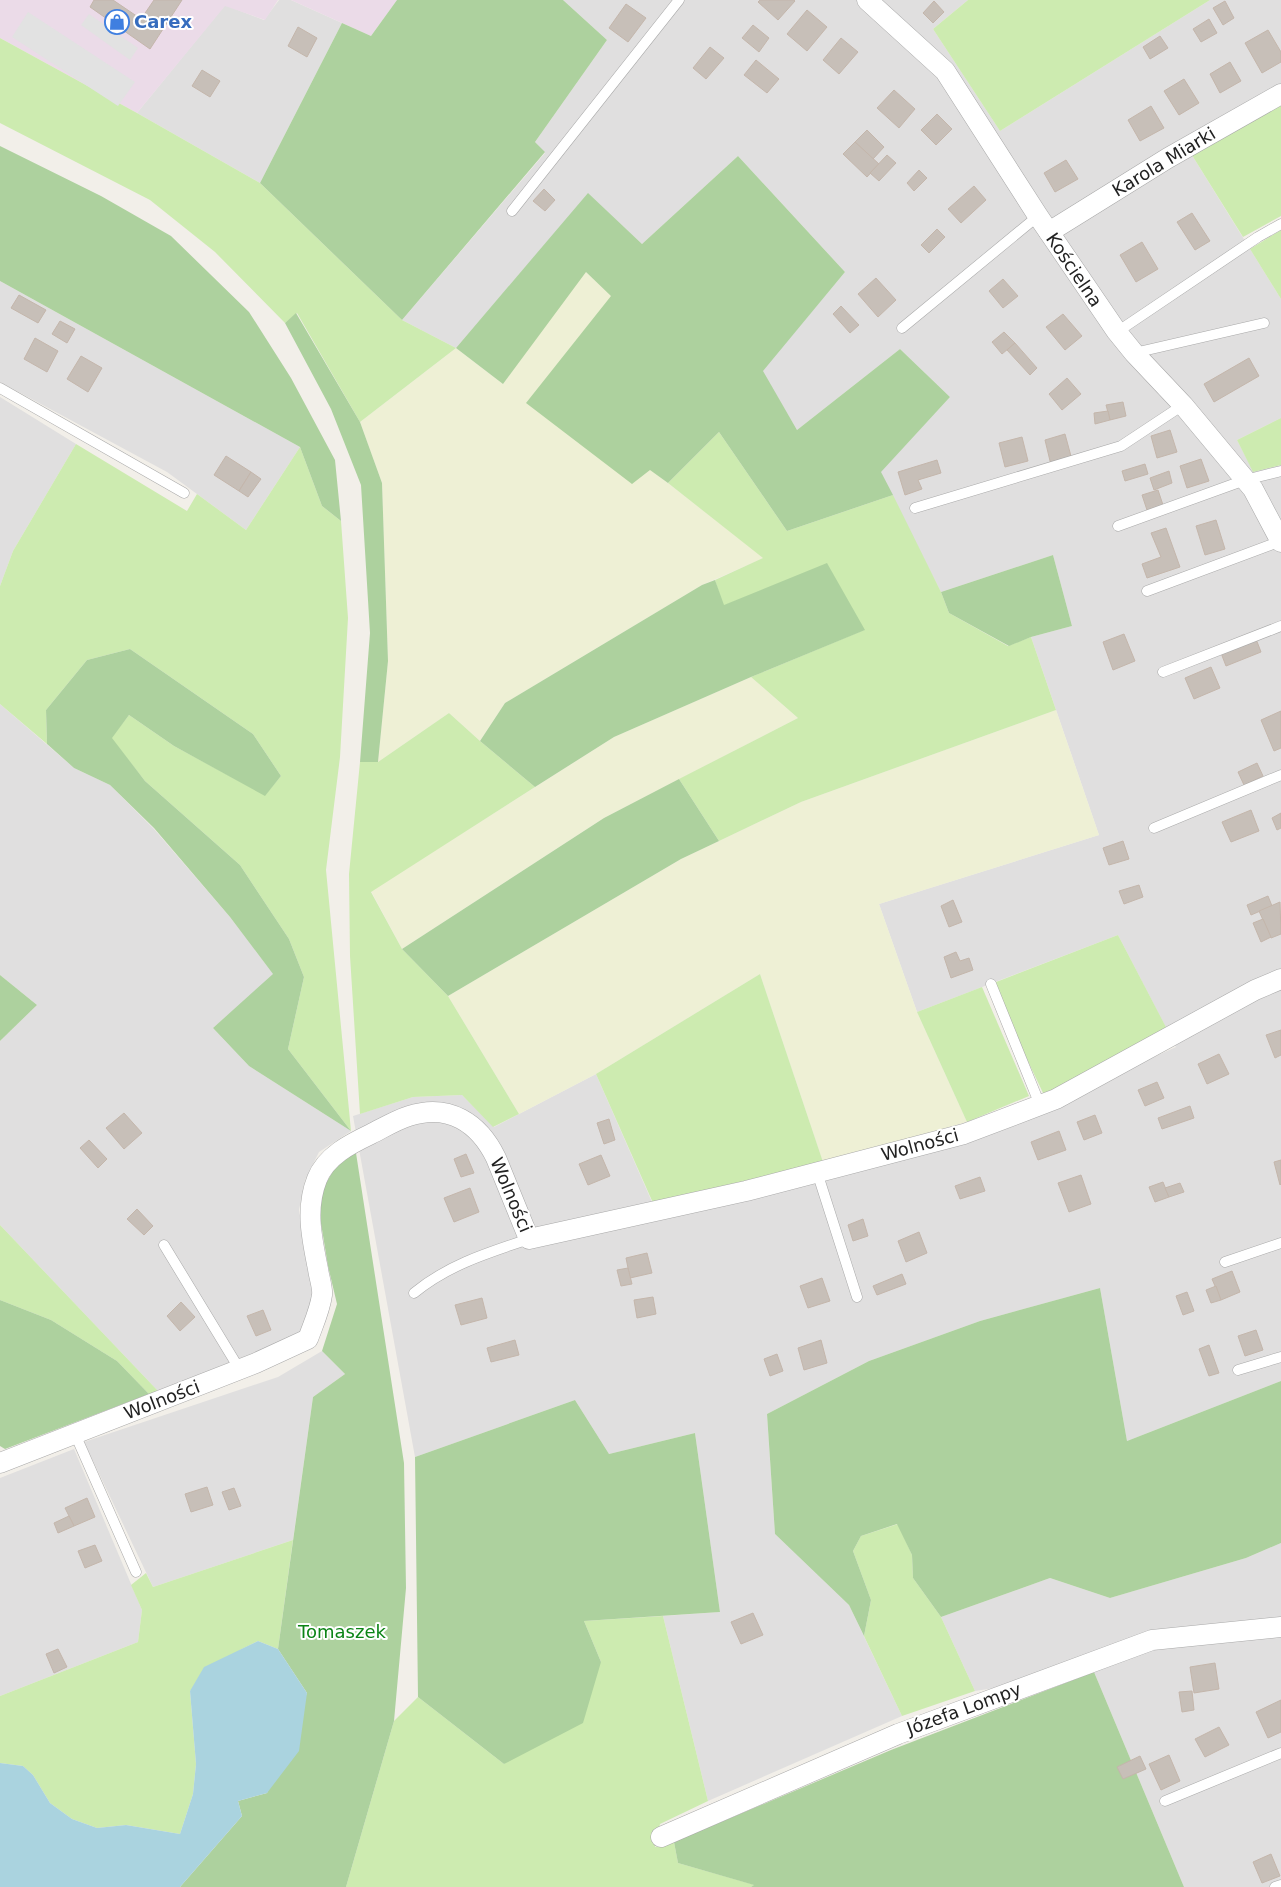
<svg xmlns="http://www.w3.org/2000/svg" width="1281" height="1887" viewBox="0 0 1281 1887" font-family="'DejaVu Sans',sans-serif">
<style>
.residential{fill:#e0dfdf}
.industrial{fill:#ebdbe8}
.farmland{fill:#eef0d5}
.grass{fill:#cdebb0}
.forest{fill:#add19e}
.parking{fill:#e2e2e2}
.water{fill:#aad3df}
.building{fill:#c7bfb8;stroke:#c4b6ab}
.lines{fill:none;stroke-linecap:round;stroke-linejoin:round}
.service-casing{stroke:#a9a9a9;stroke-width:11}
.minor-casing{stroke:#a9a9a9;stroke-width:21}
.service{stroke:#fff;stroke-width:10}
.minor{stroke:#fff;stroke-width:20}
.labels{text-anchor:middle;stroke-width:4;stroke-linejoin:round;paint-order:stroke}
.shop-label{font-size:18px;font-weight:bold;fill:#366cbe;stroke:#fff;text-anchor:start}
.street-label{font-size:18px;fill:#222;stroke:#fff}
.park-label{font-size:18px;fill:#0c8416;stroke:#fff}
</style>
<rect width="100%" height="100%" fill="#f2efe9"/>
<g class="residential">
<polygon points="279,0 291,0 342,23 260,183 137,113 225,5 264,20"/>
<polygon points="563,0 968,0 933,29 1000,131 1210,0 1281,0 1281,101 1190,152 1281,299 1281,418 1237,440 1253,471 1281,465 1281,1381 1127,1441 1100,1288 980,1321 869,1361 767,1414 775,1534 849,1605 902,1716 708,1801 663,1616 720,1612 695,1433 609,1454 575,1400 415,1457 353,1116 413,1097 462,1095 494,1127 596,1074 659,1218 961,1145 1176,1047 1118,935 917,1012 879,904 1099,835 1031,637 1072,626 1053,555 941,592 880,472 950,397 900,349 797,430 762,371 845,272 738,156 642,244 588,194 456,348 402,320 545,153 535,142 607,40"/>
<polygon points="0,281 300,447 246,530 167,472 0,382"/>
<polygon points="0,397 76,444 13,551 0,586"/>
<polygon points="0,704 74,768 110,785 154,829 230,917 274,975 213,1028 249,1066 351,1131 319,1152 305,1180 299,1210 315,1296 303,1333 158,1391 0,1225 0,1041 37,1005 0,975"/>
<polygon points="322,1351 345,1374 313,1397 293,1540 153,1587 84,1442 278,1377"/>
<polygon points="74,1449 142,1610 138,1642 0,1696 0,1478"/>
<polygon points="1281,1543 1281,1887 1184,1887 1094,1672 975,1691 941,1617 1050,1578 1110,1598 1246,1558"/>
</g>
<g class="industrial">
<polygon points="0,0 278,0 265,20 225,6 137,113 0,38"/>
<polygon points="291,0 397,0 371,36"/>
</g>
<g class="farmland">
<polygon points="585,271 612,296 650,469 764,558 702,585 505,703 480,741 449,713 378,762 388,661 382,483 360,422 456,348 503,384"/>
<polygon points="751,677 798,718 604,818 402,949 371,891 614,737"/>
<polygon points="1056,710 1099,835 879,904 917,1012 967,1122 823,1162 760,974 596,1074 519,1114 448,996 681,859 801,802"/>
</g>
<g class="grass">
<polygon points="968,0 1210,0 1000,131 933,29"/>
<polygon points="0,38 137,113 260,183 402,320 456,348 360,422 297,313 285,323 215,252 150,200 0,123"/>
<polygon points="1281,101 1281,216 1243,237 1190,152"/>
<polygon points="1281,230 1281,299 1250,249"/>
<polygon points="1281,418 1281,465 1253,472 1237,440"/>
<polygon points="719,432 787,531 893,495 941,592 949,613 1008,646 1031,637 1056,710 801,802 719,841 679,779 798,718 751,677 864,630 827,564 723,606 715,580 763,558 668,483"/>
<polygon points="76,444 187,511 197,494 246,530 300,447 322,506 341,521 348,618 340,757 326,870 351,1131 288,1049 304,977 289,939 240,865 145,781 111,738 129,715 174,746 265,795 281,776 253,734 130,649 87,660 46,710 47,744 0,704 0,586 13,551"/>
<polygon points="449,713 480,741 535,787 371,892 402,949 448,996 519,1114 493,1127 462,1095 413,1097 360,1114 350,956 349,874 360,762 378,762"/>
<polygon points="1118,935 1168,1031 1044,1095 991,984"/>
<polygon points="760,974 823,1162 653,1203 596,1074"/>
<polygon points="982,987 1029,1096 967,1122 917,1012"/>
<polygon points="0,1225 158,1391 149,1394 117,1361 51,1320 0,1300"/>
<polygon points="898,1524 912,1555 913,1578 941,1617 975,1691 902,1716 864,1636 871,1600 853,1551 861,1536"/>
<polygon points="293,1540 278,1649 258,1641 240,1650 190,1691 196,1764 193,1794 180,1834 126,1825 97,1828 72,1819 50,1803 33,1775 23,1766 0,1763 0,1696 138,1642 142,1610 131,1585 146,1573 153,1587"/>
<polygon points="663,1616 708,1801 660,1824 655,1847 674,1842 678,1863 755,1885 751,1887 346,1887 394,1721 418,1697 504,1764 601,1662 584,1621"/>
</g>
<g class="forest">
<polygon points="397,0 563,0 607,40 535,142 545,152 402,320 260,183 342,23 371,36"/>
<polygon points="0,146 101,196 171,236 249,312 291,378 335,460 341,521 322,506 300,447 0,281"/>
<polygon points="738,156 845,272 763,371 797,430 900,349 950,397 881,472 893,495 787,531 719,432 668,483 650,470 632,484 526,403 611,296 586,272 503,384 456,348 588,193 642,244"/>
<polygon points="296,313 360,422 382,483 388,661 378,762 360,762 370,633 361,485 331,409 285,323"/>
<polygon points="1053,555 1072,626 1031,637 1009,646 949,613 941,592"/>
<polygon points="827,563 865,630 751,677 614,737 535,787 480,741 505,703 702,585 715,580 724,605"/>
<polygon points="130,649 253,734 281,776 265,796 174,746 129,715 112,738 145,781 240,865 289,939 304,977 288,1049 351,1131 249,1066 213,1028 273,974 230,917 154,828 110,785 74,768 47,744 46,710 87,660"/>
<polygon points="679,779 719,841 681,859 448,996 402,949 604,818"/>
<polygon points="0,975 37,1005 0,1041"/>
<polygon points="356,1153 404,1463 406,1588 394,1721 346,1887 180,1887 242,1816 238,1801 267,1793 307,1693 278,1649 313,1397 345,1374 322,1351 337,1304 328,1266 317,1199 337,1164"/>
<polygon points="1100,1288 1127,1441 1281,1381 1281,1543 1246,1558 1110,1598 1050,1578 941,1617 913,1578 912,1555 897,1524 861,1536 853,1551 871,1600 864,1636 849,1605 775,1534 767,1414 869,1361 980,1321"/>
<polygon points="0,1300 51,1320 117,1361 149,1394 5,1449 0,1446"/>
<polygon points="575,1400 609,1454 695,1433 720,1612 584,1621 601,1662 583,1723 504,1764 418,1697 415,1457"/>
<polygon points="1094,1672 1184,1887 751,1887 754,1885 678,1863 674,1842 891,1750"/>
</g>
<g class="parking">
<polygon points="28,12 135,82 118,106 12,37"/>
<polygon points="89,14 138,48 130,60 81,25"/>
</g>
<polygon class="water" points="258,1641 278,1649 307,1693 299,1751 267,1793 238,1801 242,1816 180,1887 0,1887 0,1763 23,1766 33,1775 50,1803 72,1819 97,1828 126,1825 180,1834 193,1794 196,1764 190,1691 204,1667"/>
<g class="building">
<polygon points="94,0 113,0 141,19 154,0 182,0 150,49 90,7"/>
<polygon points="760,0 794,0 795,1 778,20 758,2"/>
<polygon points="934,1 944,12 933,23 923,13"/>
<polygon points="1225,1 1234,18 1223,25 1213,8"/>
<polygon points="626,4 646,18 628,42 609,28"/>
<polygon points="807,10 827,27 807,51 787,34"/>
<polygon points="1209,19 1217,33 1201,42 1193,29"/>
<polygon points="753,25 769,38 759,52 742,38"/>
<polygon points="298,27 317,38 307,57 288,46"/>
<polygon points="1268,30 1281,52 1281,62 1262,73 1245,43"/>
<polygon points="1160,36 1168,48 1150,59 1143,47"/>
<polygon points="841,38 858,52 839,74 823,60"/>
<polygon points="710,47 724,58 706,79 693,68"/>
<polygon points="756,60 779,79 767,93 744,75"/>
<polygon points="1230,62 1241,81 1220,93 1210,74"/>
<polygon points="202,70 220,81 210,97 192,86"/>
<polygon points="1184,79 1199,103 1179,115 1164,91"/>
<polygon points="894,90 915,109 899,128 877,108"/>
<polygon points="1151,106 1164,128 1140,141 1128,120"/>
<polygon points="937,114 952,129 936,145 921,130"/>
<polygon points="867,130 884,147 873,159 855,142"/>
<polygon points="855,142 879,164 867,177 843,154"/>
<polygon points="887,155 896,163 879,181 870,173"/>
<polygon points="1066,160 1078,179 1055,192 1044,173"/>
<polygon points="919,170 927,178 914,191 907,183"/>
<polygon points="974,186 986,200 961,223 948,209"/>
<polygon points="544,189 555,200 545,211 533,201"/>
<polygon points="1192,213 1210,241 1195,250 1177,222"/>
<polygon points="937,229 945,237 929,253 921,245"/>
<polygon points="1142,242 1158,269 1136,282 1120,255"/>
<polygon points="876,278 896,300 878,317 858,294"/>
<polygon points="1003,279 1018,296 1003,308 989,291"/>
<polygon points="19,295 46,310 38,323 11,308"/>
<polygon points="841,306 859,325 850,333 833,314"/>
<polygon points="1063,314 1082,336 1065,350 1046,327"/>
<polygon points="60,321 75,329 67,343 52,334"/>
<polygon points="1004,332 1015,343 1002,354 992,342"/>
<polygon points="35,338 58,351 47,372 24,359"/>
<polygon points="1015,343 1037,368 1030,375 1007,350"/>
<polygon points="81,356 102,368 88,392 67,379"/>
<polygon points="1249,358 1259,376 1214,402 1204,384"/>
<polygon points="1067,378 1081,394 1062,410 1049,394"/>
<polygon points="1123,402 1126,416 1110,420 1106,405"/>
<polygon points="1108,411 1110,420 1095,424 1094,413"/>
<polygon points="1170,430 1177,452 1157,458 1151,436"/>
<polygon points="1065,434 1072,460 1051,465 1045,440"/>
<polygon points="1022,437 1028,461 1005,467 999,443"/>
<polygon points="226,456 251,472 239,491 214,475"/>
<polygon points="1201,459 1209,481 1187,488 1180,466"/>
<polygon points="937,460 941,473 918,480 922,489 905,495 898,472"/>
<polygon points="1145,464 1148,474 1125,481 1122,471"/>
<polygon points="1169,471 1172,483 1154,490 1150,478"/>
<polygon points="251,472 261,479 248,497 239,491"/>
<polygon points="1158,490 1163,505 1147,510 1142,495"/>
<polygon points="1216,520 1225,549 1205,555 1196,526"/>
<polygon points="1166,528 1180,567 1147,578 1142,564 1161,557 1151,533"/>
<polygon points="1124,634 1135,661 1113,670 1103,642"/>
<polygon points="1256,639 1261,652 1226,666 1221,653"/>
<polygon points="1211,667 1220,688 1194,699 1185,678"/>
<polygon points="1281,711 1281,748 1274,751 1261,720"/>
<polygon points="1257,763 1263,776 1244,785 1238,772"/>
<polygon points="1251,810 1259,831 1231,842 1222,822"/>
<polygon points="1281,813 1281,828 1277,830 1272,818"/>
<polygon points="1123,841 1129,859 1109,865 1103,848"/>
<polygon points="1139,885 1143,897 1124,904 1119,891"/>
<polygon points="1268,896 1272,906 1251,915 1247,905"/>
<polygon points="953,900 962,922 949,927 941,906"/>
<polygon points="1280,902 1281,934 1271,938 1259,911"/>
<polygon points="1263,919 1271,937 1261,942 1253,923"/>
<polygon points="956,952 960,961 969,958 973,970 951,978 944,957"/>
<polygon points="1281,1030 1281,1055 1275,1058 1266,1035"/>
<polygon points="1219,1054 1229,1074 1207,1084 1198,1064"/>
<polygon points="1157,1082 1164,1098 1145,1106 1138,1090"/>
<polygon points="1190,1106 1194,1118 1162,1129 1158,1118"/>
<polygon points="124,1113 142,1133 124,1149 106,1128"/>
<polygon points="1095,1115 1102,1133 1084,1140 1077,1122"/>
<polygon points="609,1119 615,1140 604,1144 597,1123"/>
<polygon points="1059,1131 1066,1150 1038,1160 1031,1142"/>
<polygon points="89,1140 107,1159 98,1168 80,1148"/>
<polygon points="466,1154 474,1173 461,1177 454,1159"/>
<polygon points="601,1155 610,1176 588,1185 579,1164"/>
<polygon points="1281,1160 1281,1184 1280,1185 1274,1162"/>
<polygon points="1081,1175 1091,1204 1069,1212 1058,1183"/>
<polygon points="980,1177 985,1191 960,1199 955,1186"/>
<polygon points="1163,1182 1169,1197 1155,1202 1149,1187"/>
<polygon points="1180,1183 1184,1192 1169,1197 1165,1188"/>
<polygon points="470,1188 479,1212 454,1222 444,1198"/>
<polygon points="137,1209 153,1226 144,1235 127,1219"/>
<polygon points="863,1219 868,1236 853,1241 848,1225"/>
<polygon points="919,1232 927,1253 906,1262 898,1241"/>
<polygon points="647,1253 652,1273 630,1278 626,1258"/>
<polygon points="628,1268 632,1284 621,1286 617,1270"/>
<polygon points="1232,1271 1240,1292 1221,1300 1212,1279"/>
<polygon points="902,1274 906,1284 877,1295 873,1286"/>
<polygon points="822,1278 830,1301 808,1308 800,1286"/>
<polygon points="1216,1286 1221,1300 1211,1303 1206,1290"/>
<polygon points="1187,1292 1194,1311 1183,1315 1176,1296"/>
<polygon points="653,1297 656,1314 637,1318 634,1300"/>
<polygon points="482,1298 487,1318 461,1325 455,1305"/>
<polygon points="181,1302 195,1317 180,1331 167,1316"/>
<polygon points="263,1310 271,1330 256,1336 247,1316"/>
<polygon points="1256,1330 1263,1350 1245,1356 1238,1336"/>
<polygon points="515,1340 519,1355 491,1362 487,1348"/>
<polygon points="821,1340 827,1363 804,1370 798,1348"/>
<polygon points="1209,1345 1219,1373 1209,1376 1199,1349"/>
<polygon points="777,1354 783,1371 770,1376 764,1359"/>
<polygon points="207,1487 213,1505 191,1512 185,1494"/>
<polygon points="234,1488 241,1506 229,1510 222,1492"/>
<polygon points="87,1498 95,1517 74,1526 65,1508"/>
<polygon points="69,1516 74,1526 58,1533 54,1523"/>
<polygon points="95,1545 102,1561 85,1568 78,1551"/>
<polygon points="753,1613 763,1635 741,1644 731,1622"/>
<polygon points="58,1649 67,1667 54,1673 46,1654"/>
<polygon points="1215,1663 1219,1689 1194,1693 1190,1667"/>
<polygon points="1192,1691 1194,1710 1182,1712 1179,1692"/>
<polygon points="1281,1700 1281,1732 1268,1738 1256,1712"/>
<polygon points="1219,1727 1229,1745 1205,1757 1195,1739"/>
<polygon points="1169,1755 1180,1781 1161,1790 1149,1764"/>
<polygon points="1140,1756 1146,1769 1123,1779 1117,1767"/>
<polygon points="1271,1854 1280,1876 1262,1883 1253,1862"/>
</g>
<g class="lines">
<defs>
<g id="service">
<polyline points="512,211 679,0"/>
<polyline points="902,328 1038,216"/>
<polyline points="1117,332 1258,237 1281,224"/>
<polyline points="1134,353 1264,323"/>
<polyline points="0,388 184,493"/>
<polyline points="915,508 1121,446 1183,405"/>
<polyline points="1118,526 1245,480 1281,471"/>
<polyline points="1147,591 1281,541"/>
<polyline points="1163,672 1281,626"/>
<polyline points="1154,828 1281,775"/>
<polyline points="991,984 1040,1105"/>
<polyline points="817,1172 857,1297"/>
<polyline points="164,1245 240,1370"/>
<polyline points="1225,1262 1281,1243"/>
<path d="M414 1293C448 1265 487 1253 529 1239"/>
<polyline points="1238,1370 1281,1357"/>
<polyline points="75,1434 136,1572"/>
<polyline points="1165,1801 1281,1753"/>
<polyline points="1275,1887 1281,1885"/>
</g>
<g id="minor">
<polyline points="867,0 945,71 1038,216 1117,332 1134,353 1183,405 1253,489 1281,542"/>
<polyline points="1049,232 1168,158 1281,94"/>
<path d="M0 1463 256 1363 308 1339C313 1325 320 1310 322 1295 323 1288 319 1277 318 1269 312 1239 305 1209 317 1179 326 1156 350 1144 371 1134 383 1128 396 1120 409 1116 449 1103 479 1123 496 1158L529 1239 746 1191 964 1134 1056 1099 1255 990 1281 979"/>
<polyline points="661,1837 898,1734 1152,1640 1281,1627"/>
</g>
</defs>
<use href="#service" class="service-casing"/>
<use href="#minor" class="minor-casing"/>
<use href="#service" class="service"/>
<use href="#minor" class="minor"/>
</g>
<defs>
<symbol id="shop-ring" viewBox="-11 -11 22 22"><circle r="9.5" fill="#fff" stroke="#3f7fe0" stroke-width="1.5"/><path d="M-5-2.5h2.3a2.7 3.5 0 0 1 5.4 0H5L5.5 6h-11ZM-1.5-2.5h3a1.5 2.3 0 0 0-3 0Z" fill="#3f7fe0"/></symbol>
</defs>
<g fill-rule="evenodd">
<use href="#shop-ring" x="103" y="8" width="28" height="28"/>
</g>
<g class="labels">
<g class="shop-label">
<text x="134" y="28">Carex</text>
</g>
<g class="street-label">
<text transform="translate(1164 162) rotate(-31)" y="6">Karola Miarki</text>
<text transform="translate(1074 270) rotate(56)" y="6">Kościelna</text>
<text transform="translate(920 1145) rotate(-15)" y="6">Wolności</text>
<text transform="translate(511 1195) rotate(67)" y="6">Wolności</text>
<text transform="translate(162 1400) rotate(-21)" y="6">Wolności</text>
<text transform="translate(964 1709) rotate(-20)" y="6">Józefa Lompy</text>
</g>
<g class="park-label">
<text x="342" y="1638">Tomaszek</text>
</g>
</g>
</svg>
